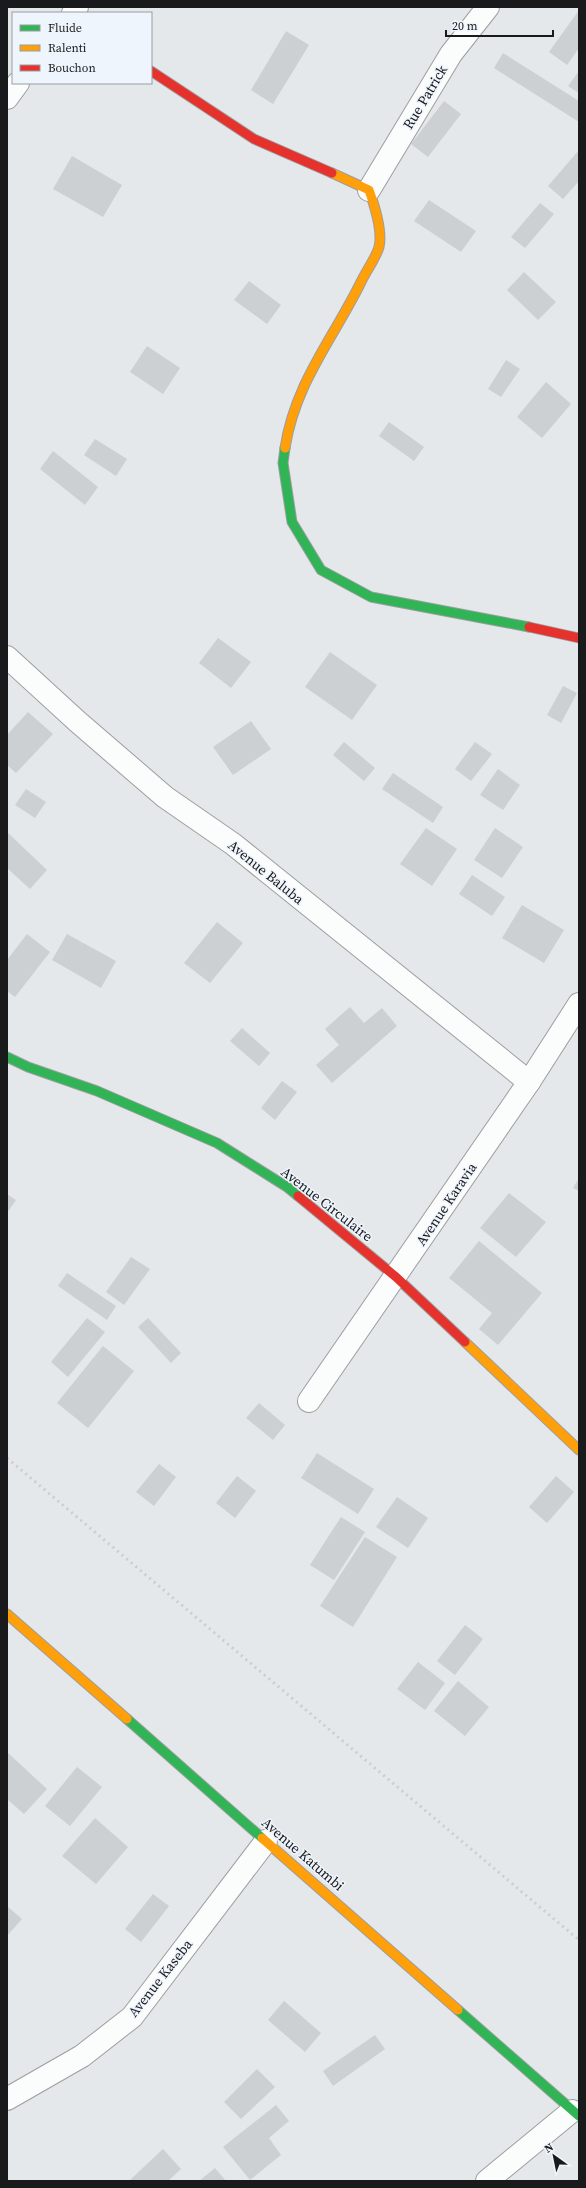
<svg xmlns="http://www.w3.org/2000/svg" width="586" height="2188" viewBox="0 0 586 2188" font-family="'Source Serif 4',serif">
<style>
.building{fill:#cdd0d2}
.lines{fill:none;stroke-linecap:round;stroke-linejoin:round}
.street-casing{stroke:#9c9ea0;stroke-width:24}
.fast-casing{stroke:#9c9ea0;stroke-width:11}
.slow-casing{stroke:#9c9ea0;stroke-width:11}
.jam-casing{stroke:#9c9ea0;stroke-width:11}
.street{stroke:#fbfcfc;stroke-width:22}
.fast{stroke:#30b455;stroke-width:9}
.slow{stroke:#ff9f0a;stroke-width:9}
.jam{stroke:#e5322d;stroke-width:9}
.rail{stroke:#cccdcd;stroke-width:3;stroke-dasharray:2 4;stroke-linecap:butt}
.labels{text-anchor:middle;stroke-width:3;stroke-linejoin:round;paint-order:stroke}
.street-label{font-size:14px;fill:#181a1c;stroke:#eff5fc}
</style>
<rect width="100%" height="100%" fill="#e5e8eb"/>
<g class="building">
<polygon points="579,10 579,48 567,65 549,52"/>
<polygon points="286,31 309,45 273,104 251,90"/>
<polygon points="503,53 579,101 579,122 494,68"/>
<polygon points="579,71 579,93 568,86"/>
<polygon points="444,101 461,114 428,157 411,144"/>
<polygon points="579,150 579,181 563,199 548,186"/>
<polygon points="72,156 122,185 103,217 53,189"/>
<polygon points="429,200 476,231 461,252 414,221"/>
<polygon points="540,203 554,214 525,248 511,237"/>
<polygon points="524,272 556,302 538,320 507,290"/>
<polygon points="249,281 281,305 267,324 234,300"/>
<polygon points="147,346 180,368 163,394 130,372"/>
<polygon points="506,360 520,369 501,397 488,389"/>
<polygon points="546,382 571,404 542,438 517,417"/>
<polygon points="389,422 424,447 414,461 379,436"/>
<polygon points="95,439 127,459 116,476 84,455"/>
<polygon points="53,451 98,487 85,505 40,469"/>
<polygon points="218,638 251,662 231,688 199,663"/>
<polygon points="330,652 377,685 352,720 305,687"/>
<polygon points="563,686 577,693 561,723 547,715"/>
<polygon points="28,712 53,734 16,773 7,765 7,735"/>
<polygon points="251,721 271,749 233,775 213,747"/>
<polygon points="344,742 375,768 364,781 333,755"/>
<polygon points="475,742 492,754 471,781 455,769"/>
<polygon points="498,769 520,785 503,810 480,795"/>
<polygon points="393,773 443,807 433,823 382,789"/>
<polygon points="26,789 46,802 35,818 15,805"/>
<polygon points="426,828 457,849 432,886 400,864"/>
<polygon points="495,828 523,847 502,878 474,860"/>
<polygon points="7,832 47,870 30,889 7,868"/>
<polygon points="472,875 505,897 492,916 459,894"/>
<polygon points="522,905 564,930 544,963 502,938"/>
<polygon points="217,922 243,943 210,983 184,963"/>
<polygon points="27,934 50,952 15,997 7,991 7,960"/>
<polygon points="67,934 116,961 101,988 52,960"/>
<polygon points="350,1007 364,1023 382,1008 397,1026 332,1083 316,1065 339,1045 325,1029"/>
<polygon points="242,1028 270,1053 259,1066 230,1041"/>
<polygon points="282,1081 297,1092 275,1120 261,1108"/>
<polygon points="579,1178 579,1191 573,1188"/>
<polygon points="509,1193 546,1222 516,1257 480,1228"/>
<polygon points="7,1194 16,1200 7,1213"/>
<polygon points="479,1241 542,1293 498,1345 479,1329 492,1313 449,1278"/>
<polygon points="131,1257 150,1269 124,1305 106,1292"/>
<polygon points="67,1273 116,1306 107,1320 58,1286"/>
<polygon points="87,1318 105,1332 68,1377 51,1362"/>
<polygon points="148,1318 181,1353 171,1363 138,1327"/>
<polygon points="103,1346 134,1371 88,1428 57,1403"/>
<polygon points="259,1403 285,1425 273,1440 246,1418"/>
<polygon points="317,1453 374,1489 358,1514 301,1478"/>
<polygon points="159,1464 176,1477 154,1506 136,1492"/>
<polygon points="237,1476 256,1491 235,1518 216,1503"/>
<polygon points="556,1476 574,1492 547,1523 529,1507"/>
<polygon points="397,1497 428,1518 408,1548 376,1527"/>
<polygon points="341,1517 365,1532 334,1580 310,1565"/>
<polygon points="365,1537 397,1557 353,1627 320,1606"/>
<polygon points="465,1625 483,1639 455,1675 437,1661"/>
<polygon points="418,1662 445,1683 425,1710 397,1689"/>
<polygon points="458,1681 489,1707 465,1736 434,1711"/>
<polygon points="7,1752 47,1789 24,1814 7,1799"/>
<polygon points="77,1767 102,1787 70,1826 45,1806"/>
<polygon points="95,1818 128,1847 96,1884 62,1856"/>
<polygon points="153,1894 169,1906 141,1942 125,1929"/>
<polygon points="7,1906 22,1919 7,1936"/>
<polygon points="284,2001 321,2033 305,2052 268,2020"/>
<polygon points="375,2035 385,2049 333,2086 323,2071"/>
<polygon points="257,2069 275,2087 241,2119 224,2102"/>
<polygon points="276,2105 289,2121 269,2138 281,2155 250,2180 223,2147"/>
<polygon points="163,2149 181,2169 168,2181 129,2181"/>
<polygon points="215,2168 226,2181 199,2181"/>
</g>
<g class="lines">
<defs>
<g id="street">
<polyline points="73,13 77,7"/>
<polyline points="7,98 18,83"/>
<polyline points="369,190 451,54 488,7"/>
<polyline points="7,657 78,722 165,797 233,844 529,1082"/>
<polyline points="309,1401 529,1082 579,1004"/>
<polyline points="7,2099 82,2056 132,2017 266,1841"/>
<polyline points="487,2181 572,2111"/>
</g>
<g id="fast">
<polyline points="285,448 283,463 292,522 321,570 371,597 529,627"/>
<polyline points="7,1057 28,1067 97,1091 217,1143 287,1187 298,1196"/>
<polyline points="127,1719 262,1838"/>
<polyline points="458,2010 579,2116"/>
</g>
<g id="slow">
<path d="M285 448C295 383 333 339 361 282 366 271 376 258 379 247 383 231 374 204 369 190L332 173"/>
<polyline points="465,1342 579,1450"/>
<polyline points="7,1614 127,1719"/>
<polyline points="262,1838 458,2010"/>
</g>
<g id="jam">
<polyline points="151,71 254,139 332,173"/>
<polyline points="529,627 579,638"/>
<polyline points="298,1196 396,1277 465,1342"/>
</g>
</defs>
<use href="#street" class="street-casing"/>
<use href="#fast" class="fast-casing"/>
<use href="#slow" class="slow-casing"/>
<use href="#jam" class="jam-casing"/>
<use href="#street" class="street"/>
<use href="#fast" class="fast"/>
<use href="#slow" class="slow"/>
<use href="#jam" class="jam"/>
<polyline class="rail" points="7,1458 579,1940"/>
</g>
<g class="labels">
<g class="street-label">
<text transform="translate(425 97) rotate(-59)" y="5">Rue Patrick</text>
<text transform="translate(266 872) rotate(39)" y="5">Avenue Baluba</text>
<text transform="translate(327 1204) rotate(38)" y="5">Avenue Circulaire</text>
<text transform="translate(446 1204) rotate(-56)" y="5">Avenue Karavia</text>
<text transform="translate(303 1854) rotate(41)" y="5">Avenue Katumbi</text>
<text transform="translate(160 1978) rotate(-52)" y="5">Avenue Kaseba</text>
</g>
</g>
<rect width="586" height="2188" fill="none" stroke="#181a1c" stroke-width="16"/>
<rect x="12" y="12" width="140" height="72" fill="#eff5fc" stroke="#999da2"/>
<rect x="20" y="25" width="20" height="6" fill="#30b455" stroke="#999da2"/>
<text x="48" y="32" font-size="12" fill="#181a1c">Fluide</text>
<rect x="20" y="45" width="20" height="6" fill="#ff9f0a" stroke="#999da2"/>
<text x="48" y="52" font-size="12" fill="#181a1c">Ralenti</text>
<rect x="20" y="65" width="20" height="6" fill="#e5322d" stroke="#999da2"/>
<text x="48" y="72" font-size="12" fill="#181a1c">Bouchon</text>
<g transform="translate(554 2156) rotate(327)" stroke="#eff5fc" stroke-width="3" paint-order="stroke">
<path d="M0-3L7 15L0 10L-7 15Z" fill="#181a1c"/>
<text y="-6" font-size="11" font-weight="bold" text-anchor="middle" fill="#181a1c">N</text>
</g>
<path d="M446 30v6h107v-6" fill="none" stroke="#181a1c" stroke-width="2"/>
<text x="452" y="30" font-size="12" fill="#181a1c" stroke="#eff5fc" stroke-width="3" paint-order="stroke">20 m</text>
</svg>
